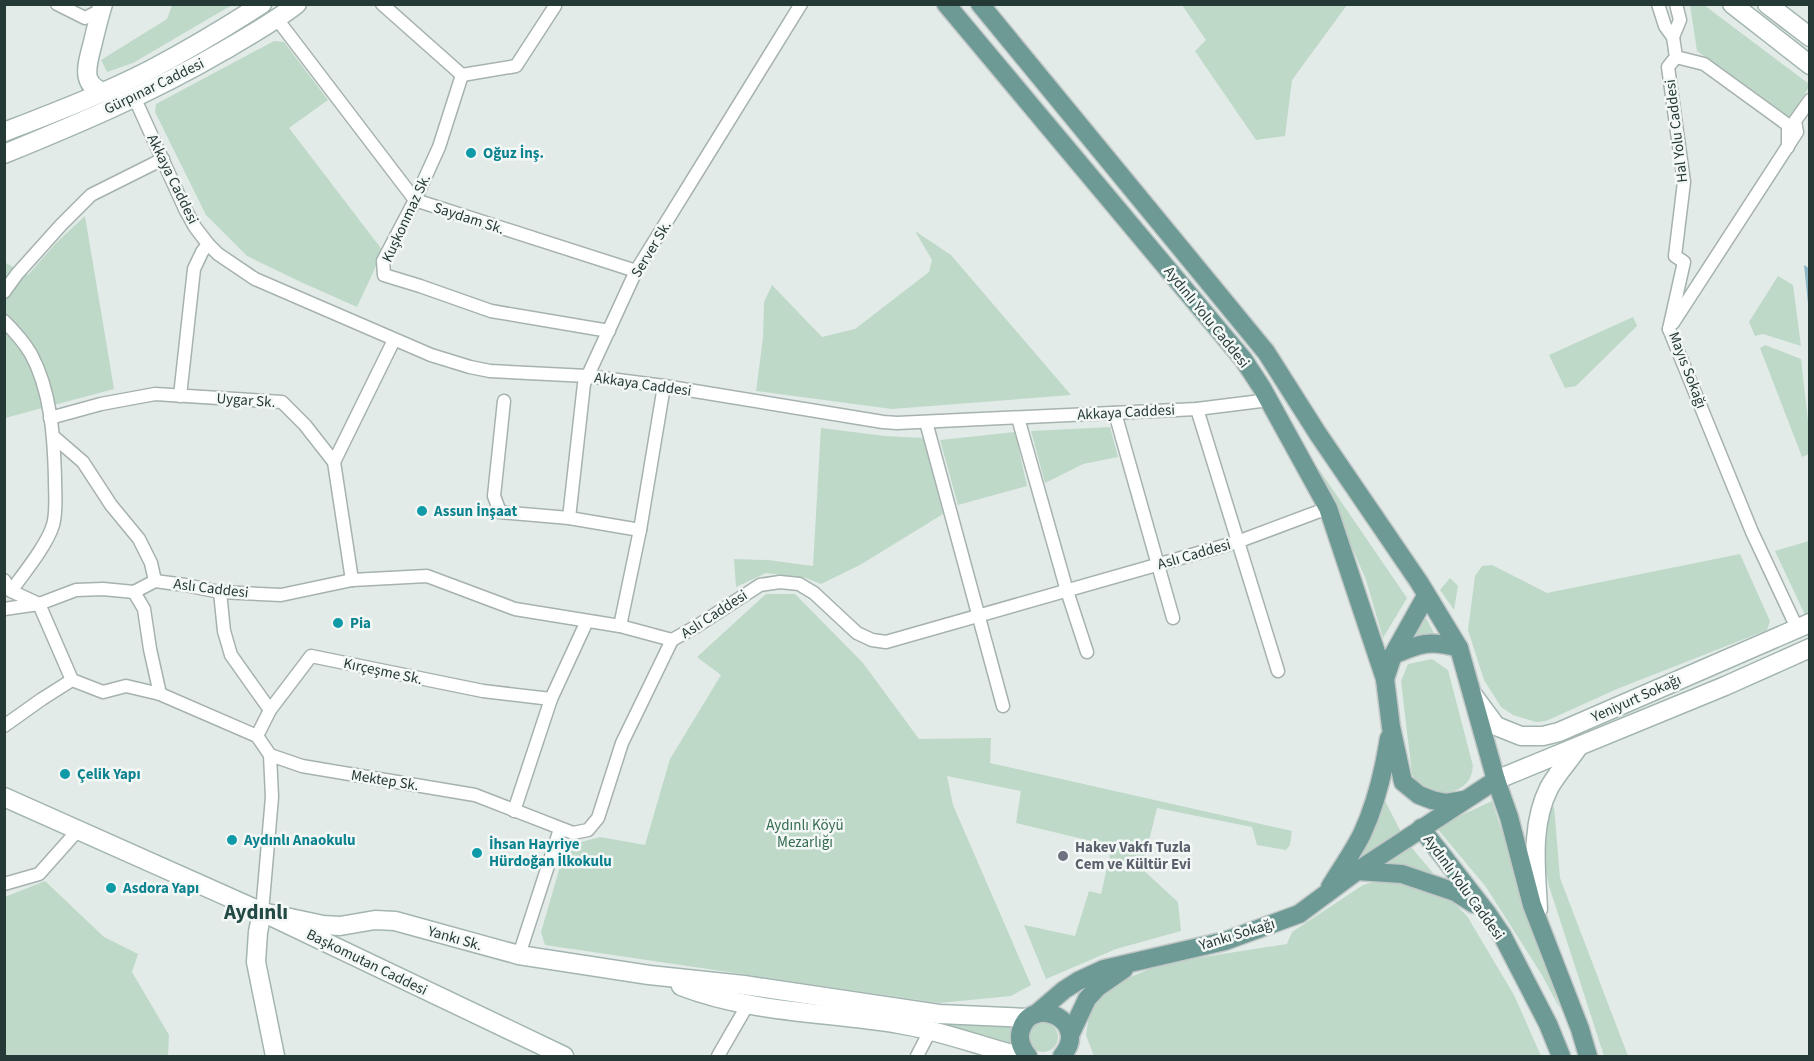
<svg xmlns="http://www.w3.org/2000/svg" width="1814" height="1061" viewBox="0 0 1814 1061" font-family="'Source Sans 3',sans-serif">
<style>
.green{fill:#bed9c8}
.water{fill:#91bac9}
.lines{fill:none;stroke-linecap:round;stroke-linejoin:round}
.street-casing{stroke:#a6b2af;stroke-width:15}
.secondary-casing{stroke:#a3b5b0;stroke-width:21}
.primary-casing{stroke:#c2c8c7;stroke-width:21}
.street{stroke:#fff;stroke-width:12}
.secondary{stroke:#fff;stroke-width:18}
.primary{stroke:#6d9a94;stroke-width:18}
.culture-dot{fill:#0f9aa8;stroke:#f3f8f6;stroke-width:2}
.worship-dot{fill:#6b7280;stroke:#f3f8f6;stroke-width:2}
.labels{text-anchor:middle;stroke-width:5;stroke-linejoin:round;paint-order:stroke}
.street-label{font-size:15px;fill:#253936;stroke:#f3f8f6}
.culture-label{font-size:15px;font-weight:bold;fill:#0d838f;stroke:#f3f8f6;text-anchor:start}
.park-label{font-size:15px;fill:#346b4f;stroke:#f3f8f6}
.worship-label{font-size:15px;font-weight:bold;fill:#5b616d;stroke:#f3f8f6;text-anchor:start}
.district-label{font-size:21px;font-weight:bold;fill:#234944;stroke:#f3f8f6}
</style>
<rect width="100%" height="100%" fill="#e3ebe8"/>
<g class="green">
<polygon points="172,5 232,5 133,63 107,72 101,60 167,19"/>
<polygon points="1182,5 1347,5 1292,80 1285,136 1256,140 1195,51 1206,40"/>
<polygon points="1690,5 1704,5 1809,84 1809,87 1790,118 1697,51"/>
<polygon points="274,41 284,42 328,100 289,128 383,251 357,307 303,283 247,256 206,215 155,112 156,104"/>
<polygon points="85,216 114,389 5,418 4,262 28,275 56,243"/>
<polygon points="915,231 951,255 1071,395 892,409 756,391 763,338 764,302 772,285 822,337 855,329 929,272 932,260"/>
<polygon points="1778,276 1793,285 1801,346 1763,334 1755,336 1749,322"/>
<polygon points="1633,317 1637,326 1576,386 1565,388 1549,355"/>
<polygon points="1765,345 1801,359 1809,430 1809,454 1802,457 1760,348"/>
<polygon points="1110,427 1118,457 1083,464 1045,483 1031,431"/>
<polygon points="821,428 885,436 924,438 943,514 860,565 821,584 806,578 766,573 736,587 734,559 768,560 813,566"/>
<polygon points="1015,432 1027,486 958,505 940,440"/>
<polygon points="1318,468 1407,598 1383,638 1366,580"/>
<polygon points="1809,541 1809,616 1806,617 1775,551"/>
<polygon points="1740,554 1770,621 1767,630 1617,689 1546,721 1536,722 1513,715 1501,707 1484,680 1468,630 1475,576 1482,566 1492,565 1547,593"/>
<polygon points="1450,578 1458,586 1454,610 1440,590"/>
<polygon points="766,594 795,594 863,663 919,739 991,738 990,763 1292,831 1290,845 1286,850 1257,845 1252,827 1157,808 1142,869 1178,902 1181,931 1116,949 1046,979 1024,925 1075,936 1089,891 1101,894 1112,846 1016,823 1021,791 947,776 953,805 1031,985 1011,996 939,1003 545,945 541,932 566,846 600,837 645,845 670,759 721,675 697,657"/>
<polygon points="1426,618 1435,635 1422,635 1415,637 1419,627"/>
<path d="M1432 659 1448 670 1473 766C1471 789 1455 791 1435 796L1422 789 1412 774 1401 681 1408 664Z"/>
<polygon points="1385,801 1402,834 1356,862 1355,859 1371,836"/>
<polygon points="1492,801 1560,1009 1542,975 1486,887 1436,827"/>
<polygon points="1554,806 1560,878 1628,1056 1604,1056 1549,886 1542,853 1548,815"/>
<polygon points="1411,847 1433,873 1431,876 1411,867 1387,865 1385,863"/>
<polygon points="1390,878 1450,899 1467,916 1514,995 1541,1056 1094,1056 1086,1035 1090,1010 1112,985 1152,968 1197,958 1287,944 1292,932 1363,885"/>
<polygon points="45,881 104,937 138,954 132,972 169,1035 168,1056 5,1056 5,897"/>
<polygon points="902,1017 948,1024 1016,1022 1013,1049"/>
<circle cx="1043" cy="1037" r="15"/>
</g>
<polygon class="water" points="1804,265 1809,268 1809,313"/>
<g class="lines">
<defs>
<g id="street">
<polyline points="57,4 85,18 101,10"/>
<polyline points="382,4 462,75 439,147 415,200 383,261 384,275 420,286 491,311 609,331"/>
<polyline points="1658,4 1665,26 1673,37 1676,57 1668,67 1684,182 1675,256 1684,262 1669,329"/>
<polyline points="277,19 415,200 636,271"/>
<polyline points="1673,37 1680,20 1676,4"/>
<polyline points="1676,57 1704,64 1788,125 1788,147"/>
<polyline points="462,75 516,66 555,6"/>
<polyline points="141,93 135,99 185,209 195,227 208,244 218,254 255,279 431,355 470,367 490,371 587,376 664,386 883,422 897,423 1197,409 1269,400"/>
<polyline points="4,292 17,274 61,225 91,195 163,159"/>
<path d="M4 321C14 331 24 342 31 354 51 391 54 437 55 479 55 493 57 511 53 525 47 545 24 573 11 591"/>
<polyline points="1673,323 1797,132 1795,121 1810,100"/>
<polyline points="1669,329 1752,532 1797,628"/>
<polyline points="180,396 194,269 202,252 208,244"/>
<polyline points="504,401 494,496 500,512 569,518 640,530"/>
<polyline points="1197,409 1278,671"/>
<polyline points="1115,413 1173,618"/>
<polyline points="50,418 101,404 155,394 282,402 305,425 334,462 352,580"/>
<polyline points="1018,418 1067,591 1087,652"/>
<polyline points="926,422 1003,706"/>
<polyline points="54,437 83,462 111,505 139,539 151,563 155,581"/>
<polyline points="334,462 394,340"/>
<polyline points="569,518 584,384 636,271 801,4"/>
<polyline points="4,580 11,591 39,604 72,680"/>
<polyline points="134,592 144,609 150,649 160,694"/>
<polyline points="220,592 224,631 231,655 270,710"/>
<polyline points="4,609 39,604 76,590 103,589 134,592 155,581 185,585 220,592 281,595 352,580 427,576 515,609 620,626 672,640 697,626 760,585 780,582 799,584 814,593 857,633 872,640 886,642 1237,542 1328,508"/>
<polyline points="620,626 640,530 664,386"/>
<polyline points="4,726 42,699 72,680 103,692 126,686 160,694 257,736 270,755 302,766 475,795 573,833 588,830 598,818 622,743 672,640"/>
<polyline points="257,736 270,710 311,656 483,691 551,699"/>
<polyline points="514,811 551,699 587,621"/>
<polyline points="4,884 39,874 79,829"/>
<polyline points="262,912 272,797 270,755"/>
<polyline points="519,955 560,829"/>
<polyline points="718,1056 748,1004"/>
<polyline points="917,1056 930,1031"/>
</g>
<g id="secondary">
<path d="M103 4C99 17 96 29 93 42 87 66 78 88 111 94"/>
<polyline points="1732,4 1810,65"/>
<polyline points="1767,4 1810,37"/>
<path d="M4 132C53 113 103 94 150 70 188 50 225 28 262 4"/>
<path d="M4 154C80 123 153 92 223 51 249 36 274 22 297 4"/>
<polyline points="1473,695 1496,726 1521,736 1543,736 1559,732 1810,623"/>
<polyline points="1496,780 1725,686 1810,648"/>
<polyline points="4,797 262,912 564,1056"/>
<path d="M1538 909C1536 868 1530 826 1549 788 1557 773 1570 760 1579 746"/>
<polyline points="262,912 323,925 340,926 375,920 395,921 519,955 649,975 744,985 939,1014 1029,1018"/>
<polyline points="262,912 258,932 256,962 275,1056"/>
<path d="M681 986C750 1013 827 1012 899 1024 939 1030 980 1046 1019 1056"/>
</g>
<g id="primary">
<polyline points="946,4 1243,359 1262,388 1328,508 1385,679 1391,727 1403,782 1419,795 1432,800 1446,803 1464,800"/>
<polyline points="980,4 1266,352 1318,434 1419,582 1459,648 1496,780 1509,817 1532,905 1580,1029 1588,1056"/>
<polyline points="1393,655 1426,596"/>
<path d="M1385 679 1393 655C1421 643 1429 640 1459 648"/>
<polyline points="1421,828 1487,913 1502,935 1548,1024 1561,1056"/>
<polyline points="1357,871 1402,874 1455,892 1474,904"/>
<path d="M1330 887C1341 869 1353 852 1362 834 1376 804 1384 770 1389 738"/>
<polyline points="1036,1014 1064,990 1078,981 1104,969 1225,941 1299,914 1357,871 1496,780"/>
<polyline points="1070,1035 1087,999 1098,987 1124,969"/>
<path d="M1028 1056C1022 1049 1018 1040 1021 1030 1033 993 1091 1022 1062 1056"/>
</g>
</defs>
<use href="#street" class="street-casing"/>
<use href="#secondary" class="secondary-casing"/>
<use href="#primary" class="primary-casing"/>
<use href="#street" class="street"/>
<use href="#secondary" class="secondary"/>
<use href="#primary" class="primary"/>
</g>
<g class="culture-dot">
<circle cx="471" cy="153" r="6"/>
<circle cx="422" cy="511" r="6"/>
<circle cx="338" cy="623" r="6"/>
<circle cx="65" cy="774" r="6"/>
<circle cx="232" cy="840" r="6"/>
<circle cx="477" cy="853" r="6"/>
<circle cx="111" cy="888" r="6"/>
</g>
<circle class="worship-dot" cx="1063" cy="856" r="6"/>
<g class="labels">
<g class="street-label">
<text transform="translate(154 86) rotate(-26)" y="5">Gürpınar Caddesi</text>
<text transform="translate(1676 131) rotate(-97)" y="5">Hal Yolu Caddesi</text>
<text transform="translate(173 179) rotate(64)" y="5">Akkaya Caddesi</text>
<text transform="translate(406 218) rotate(-65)" y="5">Kuşkonmaz Sk.</text>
<text transform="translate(469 218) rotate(18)" y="5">Saydam Sk.</text>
<text transform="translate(651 249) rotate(-59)" y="5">Server Sk.</text>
<text transform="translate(1207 317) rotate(51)" y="5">Aydınlı Yolu Caddesi</text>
<text transform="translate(1688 370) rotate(69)" y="5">Mayıs Sokağı</text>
<text transform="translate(643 384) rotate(8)" y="5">Akkaya Caddesi</text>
<text transform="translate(246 400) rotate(4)" y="5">Uygar Sk.</text>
<text transform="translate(1126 412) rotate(-3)" y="5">Akkaya Caddesi</text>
<text transform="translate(1194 554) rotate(-16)" y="5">Aslı Caddesi</text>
<text transform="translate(211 588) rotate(7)" y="5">Aslı Caddesi</text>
<text transform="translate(714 614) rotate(-33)" y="5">Aslı Caddesi</text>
<text transform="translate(383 671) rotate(12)" y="5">Kırçeşme Sk.</text>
<text transform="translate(1636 698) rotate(-24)" y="5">Yeniyurt Sokağı</text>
<text transform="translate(385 780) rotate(9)" y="5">Mektep Sk.</text>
<text transform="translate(1464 887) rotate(54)" y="5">Aydınlı Yolu Caddesi</text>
<text transform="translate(1237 934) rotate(-17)" y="5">Yankı Sokağı</text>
<text transform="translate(455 938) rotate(16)" y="5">Yankı Sk.</text>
<text transform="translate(367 962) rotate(26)" y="5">Başkomutan Caddesi</text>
</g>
<g class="culture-label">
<text x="483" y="158">Oğuz İnş.</text>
<text x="434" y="516">Assun İnşaat</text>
<text x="350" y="628">Pia</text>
<text x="77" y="779">Çelik Yapı</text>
<text x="244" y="845">Aydınlı Anaokulu</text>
<text x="489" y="849">İhsan Hayriye<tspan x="489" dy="17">Hürdoğan İlkokulu</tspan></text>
<text x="123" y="893">Asdora Yapı</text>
</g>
<g class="park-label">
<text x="805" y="830">Aydınlı Köyü<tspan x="805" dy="17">Mezarlığı</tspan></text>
</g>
<g class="worship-label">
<text x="1075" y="852">Hakev Vakfı Tuzla<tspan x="1075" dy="17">Cem ve Kültür Evi</tspan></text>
</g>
<g class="district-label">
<text x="256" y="919">Aydınlı</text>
</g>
</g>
<rect width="1814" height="1061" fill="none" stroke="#253936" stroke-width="12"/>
</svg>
